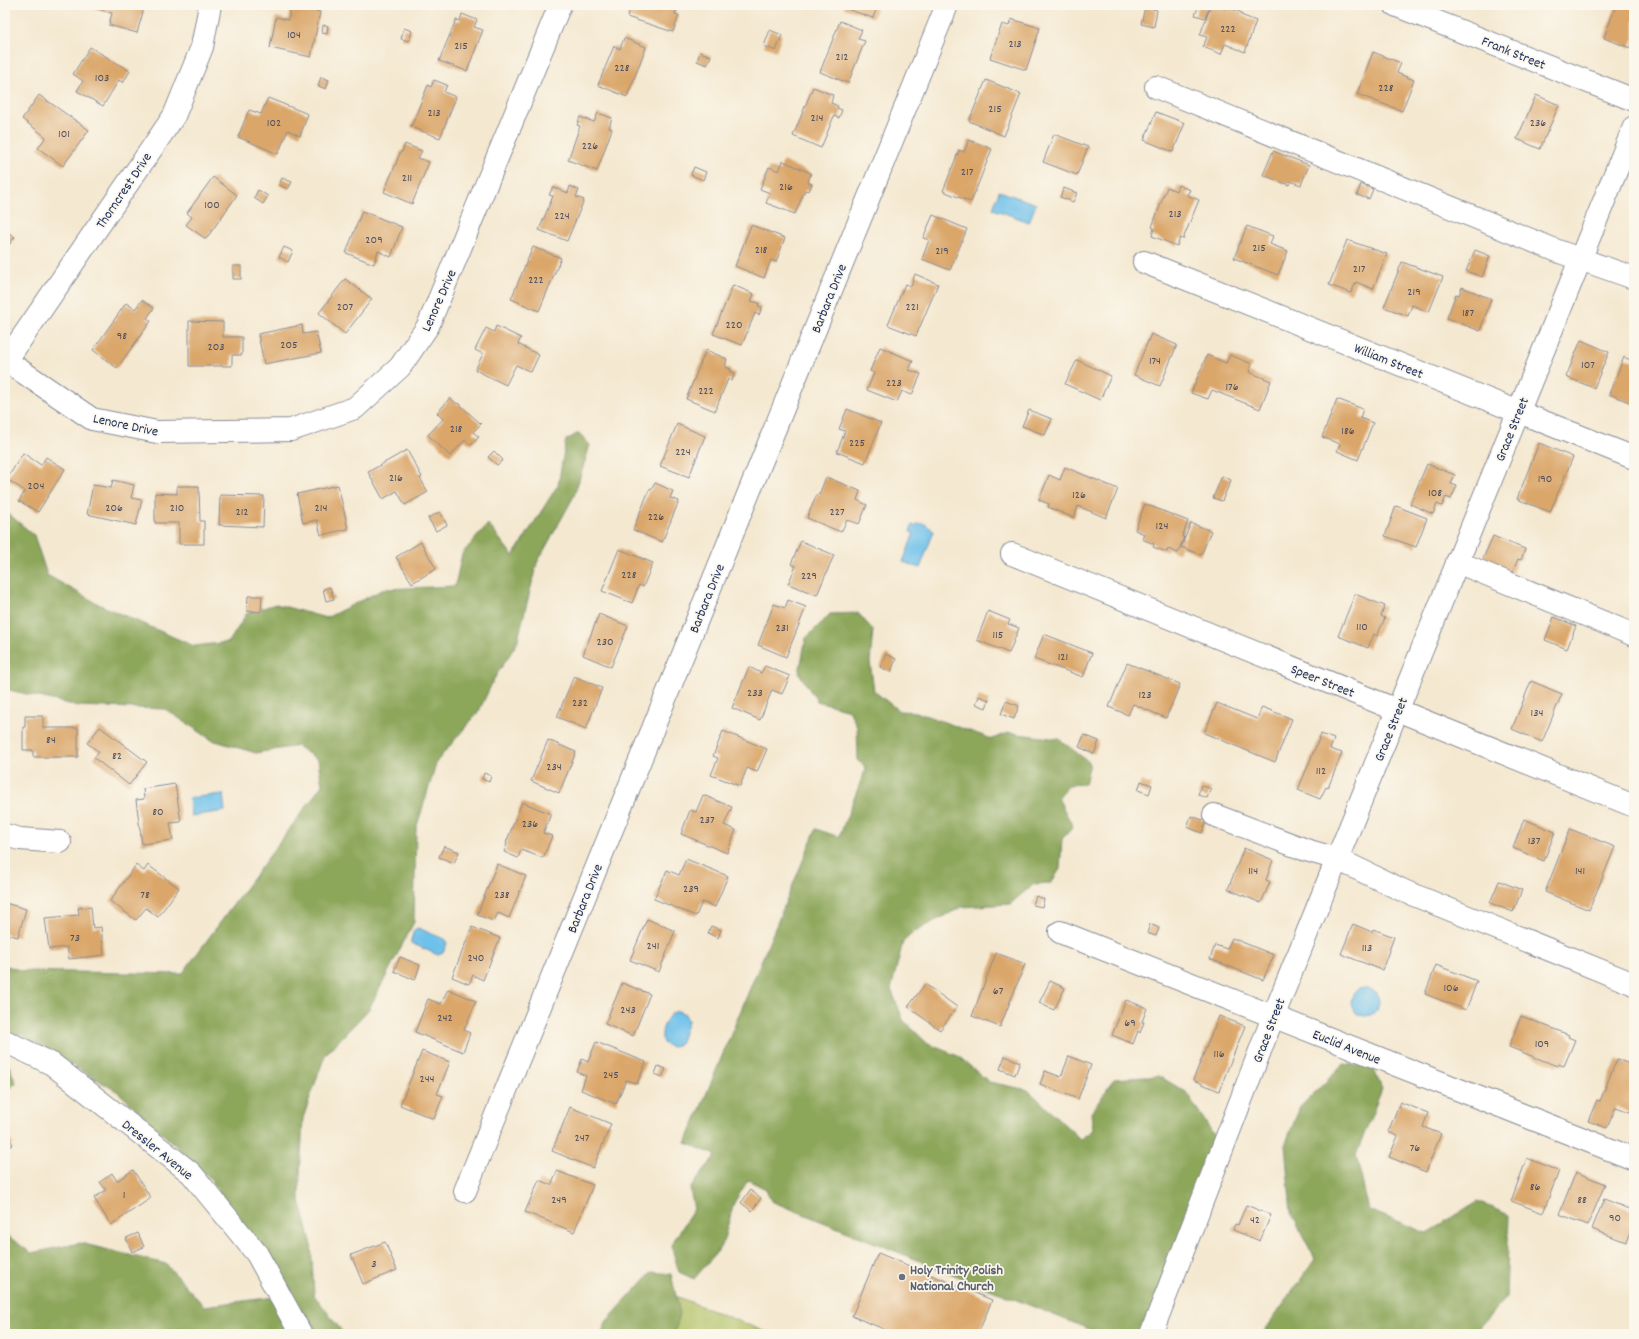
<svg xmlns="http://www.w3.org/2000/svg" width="1639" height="1339" viewBox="0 0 1639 1339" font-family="Dekko,sans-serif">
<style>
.green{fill:#b0c064;stroke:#667861}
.forest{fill:#8ca65a;stroke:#546a5c}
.water{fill:#6ec1ea;stroke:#4478a4}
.building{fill:#daa669}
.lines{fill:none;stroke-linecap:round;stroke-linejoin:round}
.minor-casing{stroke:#888c97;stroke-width:24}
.minor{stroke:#fff;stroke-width:22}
.worship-dot{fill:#6b7280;stroke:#fbf7ec;stroke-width:1.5}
.labels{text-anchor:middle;stroke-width:3.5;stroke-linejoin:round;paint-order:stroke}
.number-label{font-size:12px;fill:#4b4d61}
.street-label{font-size:14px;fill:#1b2f5e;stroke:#fbf7ec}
.worship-label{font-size:14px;font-weight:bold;fill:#5b616d;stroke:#fbf7ec;text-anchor:start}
</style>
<rect width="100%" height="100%" fill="#fbf7ec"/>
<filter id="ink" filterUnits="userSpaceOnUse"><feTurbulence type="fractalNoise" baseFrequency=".025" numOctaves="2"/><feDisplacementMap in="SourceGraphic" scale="8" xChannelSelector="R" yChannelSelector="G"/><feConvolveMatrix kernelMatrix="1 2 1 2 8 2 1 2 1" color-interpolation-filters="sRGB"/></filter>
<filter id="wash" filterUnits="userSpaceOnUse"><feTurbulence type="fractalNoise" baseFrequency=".012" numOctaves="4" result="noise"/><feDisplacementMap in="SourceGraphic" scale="16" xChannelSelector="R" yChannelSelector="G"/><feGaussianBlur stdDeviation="0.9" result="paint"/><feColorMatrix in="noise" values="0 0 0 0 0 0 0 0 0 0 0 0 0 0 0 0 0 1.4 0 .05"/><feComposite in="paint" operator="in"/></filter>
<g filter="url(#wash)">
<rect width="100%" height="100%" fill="#f4e8d0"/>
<polygon class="green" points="668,1293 771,1334 652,1334"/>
<g class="forest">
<polygon points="579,433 590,445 574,496 537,563 517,643 494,679 479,711 437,761 416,829 414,922 369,1009 325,1055 303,1118 299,1196 311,1241 314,1295 344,1334 303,1334 258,1253 210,1178 118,1092 21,1034 5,1036 5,965 22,971 182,974 322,785 318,760 297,746 256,753 212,740 165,709 78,706 5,689 5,511 34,535 47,575 100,605 194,646 229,642 247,613 276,604 326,618 384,589 455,586 462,554 488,524 513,556 558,485 566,440"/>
<polygon points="858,613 873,630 870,662 874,691 899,711 916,712 992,739 1009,733 1059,739 1090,763 1085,784 1068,785 1058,798 1073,827 1062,839 1060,869 1051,883 1034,884 1010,904 962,907 915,931 903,942 891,989 903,1020 928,1044 958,1056 989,1082 1028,1090 1080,1139 1093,1130 1091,1113 1114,1079 1159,1076 1186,1092 1221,1146 1149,1334 1101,1334 771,1201 766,1189 748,1180 734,1203 722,1246 694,1279 679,1272 671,1245 694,1209 690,1189 716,1155 686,1143 816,829 839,837 866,768 858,760 857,726 849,710 817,701 799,673 806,638 830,614"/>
<polygon points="5,1056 16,1083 5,1092"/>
<polygon points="1344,1064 1373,1067 1382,1089 1356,1155 1369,1210 1426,1233 1478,1202 1509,1215 1506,1297 1473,1334 1266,1334 1266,1329 1315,1259 1291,1213 1285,1145 1300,1107"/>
<polygon points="5,1234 31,1253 80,1243 166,1264 204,1306 275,1297 296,1334 5,1334"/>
<polygon points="652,1272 671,1274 680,1314 674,1334 603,1334 604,1324"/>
</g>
<g class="water">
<polygon points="999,191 1036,204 1029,222 993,209"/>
<polygon points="917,524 925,524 934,531 920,568 903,562 914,533 910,532 912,525 916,526"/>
<polygon points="223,794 225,811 191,816 189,798"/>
<polygon points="418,928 444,939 447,943 443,953 438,955 411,943 411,940 414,930"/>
<circle cx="1365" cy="1002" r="14"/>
<path d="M678 1011 685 1014 688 1021 680 1044 671 1047 663 1043C659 1033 666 1013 678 1011Z"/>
</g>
<g id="blocks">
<g class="building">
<polygon points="83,5 145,5 137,33 109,25 112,13"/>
<polygon points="632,5 678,5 675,14 679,15 673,32 627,17"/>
<polygon points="845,5 878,5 873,18 844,8"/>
<polygon points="1199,5 1209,9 1205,18 1195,15"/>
<polygon points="1211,5 1226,9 1227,7 1242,13 1241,15 1256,21 1245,52 1225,44 1221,54 1203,47 1207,37 1200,35"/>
<polygon points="1616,5 1634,5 1634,38 1630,48 1604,38"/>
<polygon points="291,6 320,12 311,57 270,48 276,17 288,20"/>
<polygon points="1145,7 1157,10 1154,27 1141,24"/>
<polygon points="462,14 477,20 474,27 483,30 467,71 439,61 456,20 460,21"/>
<polygon points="1011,19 1040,28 1026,70 990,58 1002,24 1009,26"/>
<polygon points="840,21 862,30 858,39 865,41 848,83 820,72"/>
<polygon points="323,25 328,26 327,34 322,33"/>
<polygon points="404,28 412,31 409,41 401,39"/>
<polygon points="770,30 782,35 776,51 764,46"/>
<polygon points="624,38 646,47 627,97 598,85 614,46 620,49"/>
<polygon points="90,47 130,71 123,83 119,80 103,106 77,91 83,81 73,74"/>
<polygon points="700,52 711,56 707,65 697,61"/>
<polygon points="1373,52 1401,63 1397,73 1414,80 1402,111 1357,94"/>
<polygon points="321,77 329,80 326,89 318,86"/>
<polygon points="434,80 447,85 444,92 456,97 440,138 411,127 428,85 431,87"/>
<polygon points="986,80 1021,94 1004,136 969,121"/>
<polygon points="813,87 833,95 831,103 838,106 837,108 842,110 839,118 834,116 821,148 793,136"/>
<polygon points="39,95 89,130 63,166 38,148 46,137 22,119"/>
<polygon points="1536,95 1559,105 1540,149 1517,139"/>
<polygon points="268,98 308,114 300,136 288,130 278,154 238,137 249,110 261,114"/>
<polygon points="1156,112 1185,123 1173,152 1144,140"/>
<polygon points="598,113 612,118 609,128 612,129 597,171 568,160 580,126 577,125 580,117 594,122"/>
<polygon points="1054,134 1088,147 1077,175 1043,162"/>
<polygon points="969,140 992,149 971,202 943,191 959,150 964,152"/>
<polygon points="405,144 422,151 418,158 429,162 412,204 384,192 401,151 402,152"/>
<polygon points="1273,151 1309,165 1301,185 1290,181 1289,185 1263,175"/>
<polygon points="783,161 811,173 808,182 812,184 809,191 805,190 795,214 766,203 770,193 760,189 769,167 779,171"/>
<polygon points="694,167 706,172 703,180 691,175"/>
<polygon points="213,177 237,195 206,239 186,225 192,217 187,213"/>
<polygon points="282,178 292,182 288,189 279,185"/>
<polygon points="1361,184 1373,189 1369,199 1357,195"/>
<polygon points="1178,185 1190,190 1187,195 1199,200 1183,239 1180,238 1177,246 1152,236 1154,228 1152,227 1167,187 1176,191"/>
<polygon points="570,186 579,190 576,197 584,200 567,241 539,230 553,196 549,195 553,187 568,193"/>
<polygon points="1064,188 1077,193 1073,202 1060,197"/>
<polygon points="258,190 268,196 263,204 254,198"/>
<polygon points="362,211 402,227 391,257 378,251 374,264 346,253"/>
<polygon points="933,215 967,229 950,270 922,259 929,240 923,238"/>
<polygon points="751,225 785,238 776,262 771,260 764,278 735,266"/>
<polygon points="1247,226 1273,236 1270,244 1288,251 1278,275 1234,258"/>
<polygon points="5,230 15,237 5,250"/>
<polygon points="1347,240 1387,254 1373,289 1356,282 1351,293 1329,285"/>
<polygon points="284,247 293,251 288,262 279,257"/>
<polygon points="533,247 561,258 539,311 511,299"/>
<polygon points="1475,250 1490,256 1482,277 1466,271"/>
<polygon points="1402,262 1443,277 1429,312 1412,305 1408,316 1384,307"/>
<rect x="233" y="266" width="8" height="13"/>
<polygon points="915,274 938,284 916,336 888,325 905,284 911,286"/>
<polygon points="345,279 372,299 345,334 319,313"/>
<polygon points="733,285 754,294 751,301 759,303 758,306 762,307 759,315 755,313 742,345 713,334"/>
<polygon points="1462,287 1491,299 1480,331 1447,318 1456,294 1459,295"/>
<polygon points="142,300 154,308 147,318 151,321 117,368 93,350 126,303 135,309"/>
<polygon points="189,321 223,322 223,337 242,337 242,355 232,355 232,366 189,366"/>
<polygon points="302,325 303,334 316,332 321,353 264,364 258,334"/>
<polygon points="496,326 521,338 518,344 539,355 531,372 516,365 506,385 475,370 483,354 475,350 486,328 494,332"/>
<polygon points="1151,334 1177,345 1160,386 1134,375"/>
<polygon points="1581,340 1609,352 1594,388 1566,377"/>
<polygon points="880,347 913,361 909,370 921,374 912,395 902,391 897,402 867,390 874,373 870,371"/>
<polygon points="706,350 727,359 725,367 731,369 730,371 735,373 732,381 728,379 715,411 686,399"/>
<polygon points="1207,355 1226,363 1230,355 1252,364 1249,372 1271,381 1260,409 1212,390 1208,399 1191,393"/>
<polygon points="1624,357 1634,362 1634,404 1609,394"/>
<polygon points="1077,360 1111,376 1100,400 1065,384"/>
<polygon points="450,398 457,404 458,403 481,424 473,432 479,437 471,445 465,440 450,456 428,435 443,419 437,413"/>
<polygon points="1337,399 1363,409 1360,418 1373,423 1358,460 1337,451 1340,444 1322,437"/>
<polygon points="847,409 881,423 865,463 837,452 845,431 839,429"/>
<polygon points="1029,410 1052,419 1045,435 1022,426"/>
<polygon points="677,424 705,436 689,477 660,466"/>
<polygon points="1539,443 1573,457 1550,512 1517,499"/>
<polygon points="407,450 422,477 420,478 428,492 405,505 397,491 383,499 368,472"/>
<polygon points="494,451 503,460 497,465 488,457"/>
<polygon points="23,453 41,465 46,457 65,469 38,512 19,501 25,491 7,479"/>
<polygon points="1427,464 1455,475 1451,484 1457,486 1451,499 1446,497 1442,506 1437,504 1433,514 1410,504"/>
<polygon points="1065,467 1118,489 1106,518 1078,506 1074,518 1048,507 1049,504 1039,500 1049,475 1060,480"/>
<polygon points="1222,476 1231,480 1222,501 1213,498"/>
<polygon points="826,477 860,491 857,500 867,505 859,524 847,520 841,532 807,518 817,494 819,495"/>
<polygon points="113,480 134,485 131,498 142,500 136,525 87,514 93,485 111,488"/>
<polygon points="655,483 673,491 670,498 679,501 662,542 633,530 649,490 651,490"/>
<polygon points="338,485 348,529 321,535 317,520 303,523 297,494"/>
<polygon points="177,486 199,486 200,521 204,521 204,544 179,544 179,523 155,523 155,493 177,494"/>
<polygon points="220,495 264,496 263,527 219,525"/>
<polygon points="1145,504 1188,521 1182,537 1184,537 1178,553 1168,549 1167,552 1153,547 1154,544 1142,539 1144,534 1135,530"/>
<polygon points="1396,506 1427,518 1416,547 1385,536"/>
<polygon points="440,512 447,525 436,531 428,518"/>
<polygon points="1191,523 1211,531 1201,555 1181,547"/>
<polygon points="1493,536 1525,549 1521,560 1518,559 1512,573 1482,561"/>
<polygon points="801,541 834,555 817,595 788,584 796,566 791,564"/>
<polygon points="421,542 436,569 412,583 396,557"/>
<polygon points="619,549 653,563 643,587 639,585 632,603 602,591"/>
<polygon points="330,587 334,599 326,601 323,589"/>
<polygon points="1355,594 1385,606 1381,616 1385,618 1377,636 1374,634 1368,648 1338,636"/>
<polygon points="248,596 262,596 261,612 247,611"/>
<polygon points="788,600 806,607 786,657 758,645 774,604 785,608"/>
<polygon points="988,611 1010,620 1008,624 1019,628 1009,653 977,640"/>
<polygon points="599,614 628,626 611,667 583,655"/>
<polygon points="1554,617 1576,626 1567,649 1545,640"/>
<polygon points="1044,634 1092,653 1083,677 1034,659"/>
<polygon points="886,654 896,659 891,672 880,667"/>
<polygon points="1127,663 1180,684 1166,718 1133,704 1128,715 1109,707"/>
<polygon points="765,666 790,676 782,694 772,690 760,720 732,708 749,667 761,673"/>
<polygon points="574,676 602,688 586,729 557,717"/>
<polygon points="1531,681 1562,694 1542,742 1512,729"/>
<polygon points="979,696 989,700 986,708 976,704"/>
<polygon points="1006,701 1019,706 1014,719 1001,714"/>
<polygon points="1217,703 1257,719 1262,707 1292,719 1275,762 1204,733"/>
<polygon points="25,716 43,716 43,728 78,728 78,757 33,757 33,750 23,750 23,727 25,727"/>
<polygon points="100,727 147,762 129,785 94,758 99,752 87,743"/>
<polygon points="723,731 767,749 757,772 747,768 740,786 711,775 718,758 713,756"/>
<polygon points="1321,734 1334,739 1330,749 1342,753 1328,788 1326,787 1320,799 1298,790"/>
<polygon points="1084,735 1099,741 1094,754 1079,747"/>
<polygon points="548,740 576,752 559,793 531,781"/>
<polygon points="484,773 491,776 489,782 482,779"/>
<polygon points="1141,781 1152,785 1149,794 1138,790"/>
<polygon points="175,784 181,822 170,823 173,840 142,844 136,800 144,799 143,789"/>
<polygon points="1201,785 1211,789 1207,798 1198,795"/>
<polygon points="703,795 732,807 724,825 736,830 727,853 681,834 690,810 696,812"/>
<polygon points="522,802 551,814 543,833 552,836 543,858 521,850 518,858 504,852 507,844 506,843"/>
<polygon points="1191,816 1206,821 1202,833 1187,827"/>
<polygon points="1524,819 1555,832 1544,861 1513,848"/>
<polygon points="1570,829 1615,847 1589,910 1545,892"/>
<polygon points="444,846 459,852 454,863 439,857"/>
<polygon points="1244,848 1273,860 1266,880 1270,882 1261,903 1228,889"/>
<polygon points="686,859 728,876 715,907 702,902 696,916 654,899 667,870 679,875"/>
<polygon points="497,864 526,876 509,918 498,913 494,921 477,915"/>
<polygon points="136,865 144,871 148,865 179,888 158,917 146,908 136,920 110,901"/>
<polygon points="1499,881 1522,890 1513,912 1490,903"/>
<polygon points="1036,896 1044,899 1042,907 1033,905"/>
<polygon points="5,903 26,909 18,937 5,934"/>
<polygon points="91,907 93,928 101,927 104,955 69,959 67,947 49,949 45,918 79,915 78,908"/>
<polygon points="647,919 675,931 659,972 630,960"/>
<polygon points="1150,924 1159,928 1156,936 1147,933"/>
<polygon points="1353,924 1372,932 1373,929 1394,937 1382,970 1341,954"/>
<polygon points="711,926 721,930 718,938 708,933"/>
<polygon points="472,927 500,938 483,980 473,975 469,984 452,977"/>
<polygon points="1232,938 1274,955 1263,980 1210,959 1215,945 1227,949"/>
<polygon points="996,953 1025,964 1000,1027 972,1016"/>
<polygon points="400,957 420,965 415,980 394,971"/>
<polygon points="1436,965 1477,981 1466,1010 1425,994"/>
<polygon points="1050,981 1065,988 1054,1010 1039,1003"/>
<polygon points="622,983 650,994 633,1036 605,1024"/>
<polygon points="925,984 957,1007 940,1030 908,1007"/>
<polygon points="448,989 476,1001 464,1030 470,1033 463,1052 415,1032 428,999 441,1004"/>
<polygon points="1126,1000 1147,1008 1142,1022 1144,1022 1140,1033 1138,1031 1133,1044 1112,1035"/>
<polygon points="1219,1016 1245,1026 1219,1091 1193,1080"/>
<polygon points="1521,1016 1569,1035 1568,1037 1575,1040 1564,1066 1558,1064 1557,1066 1509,1047"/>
<polygon points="596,1042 646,1062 637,1084 626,1080 616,1104 581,1090 586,1076 577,1072 582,1059 588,1062"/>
<polygon points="422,1051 450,1062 437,1094 443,1096 434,1119 400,1105"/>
<polygon points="1005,1056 1020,1062 1015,1075 1000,1069"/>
<polygon points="1069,1056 1091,1065 1078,1099 1040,1084 1045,1071 1061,1077"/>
<polygon points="1617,1059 1634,1066 1634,1102 1630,1112 1616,1107 1607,1128 1588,1121 1597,1100 1600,1101"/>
<polygon points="658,1066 666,1069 662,1077 655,1074"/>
<polygon points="1400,1102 1428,1113 1423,1127 1441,1134 1426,1172 1389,1157 1398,1136 1388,1132"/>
<polygon points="570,1107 611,1124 593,1168 552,1151"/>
<polygon points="5,1133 13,1144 5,1150"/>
<polygon points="1527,1158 1559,1171 1543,1213 1511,1201"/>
<polygon points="133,1170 151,1198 111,1225 94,1198 106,1190 100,1182 112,1173 117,1181"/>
<polygon points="557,1171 593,1185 574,1232 525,1212 539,1180 551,1185"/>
<polygon points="1576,1172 1605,1184 1588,1225 1559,1214"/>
<polygon points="750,1190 761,1198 752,1211 741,1203"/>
<polygon points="1604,1199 1634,1211 1634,1222 1626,1242 1592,1229"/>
<polygon points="1246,1205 1271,1215 1260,1241 1233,1230 1235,1224 1238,1225"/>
<polygon points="138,1233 144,1247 132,1252 126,1238"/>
<polygon points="385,1242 397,1270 363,1284 351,1255"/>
<polygon points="878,1253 992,1300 978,1334 896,1334 852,1316"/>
</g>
</g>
</g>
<g filter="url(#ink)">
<use href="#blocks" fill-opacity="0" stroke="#888c97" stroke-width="1"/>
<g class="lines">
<defs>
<g id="minor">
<polyline points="1395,5 1634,100"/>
<polyline points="1156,87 1560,252 1634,278"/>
<polyline points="1144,262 1634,458"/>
<polyline points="5,360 92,419 157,432 291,430 355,408 400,367 428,326 560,5"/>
<polyline points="6,361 174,116 202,47 210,5"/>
<polyline points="1012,554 1634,806"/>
<polyline points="1457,562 1634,635"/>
<polyline points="1214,815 1306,850 1337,859 1404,891 1634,984"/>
<polyline points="5,835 20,839 60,842"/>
<polyline points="1060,932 1634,1159"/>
<polyline points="5,1041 52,1064 191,1173 257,1254 301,1334"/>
<polyline points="465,1191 947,5"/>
<polyline points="1151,1334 1273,1017 1634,127"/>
</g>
</defs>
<use href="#minor" class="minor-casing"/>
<use href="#minor" class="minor"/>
</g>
</g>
<circle class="worship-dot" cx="902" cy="1277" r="4"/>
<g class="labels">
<g class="number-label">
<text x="1228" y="32">222</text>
<text x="294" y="38">104</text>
<text x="1015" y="47">213</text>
<text x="461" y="49">215</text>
<text x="842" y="60">212</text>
<text x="622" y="71">228</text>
<text x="102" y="81">103</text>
<text x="1386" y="91">228</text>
<text x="995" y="112">215</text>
<text x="434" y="116">213</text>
<text x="817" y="121">214</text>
<text x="274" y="126">102</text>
<text x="1538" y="126">236</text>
<text x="64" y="137">101</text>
<text x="590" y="149">226</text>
<text x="967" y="175">217</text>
<text x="407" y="181">211</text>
<text x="786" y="190">216</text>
<text x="212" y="208">100</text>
<text x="1175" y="217">213</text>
<text x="562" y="219">224</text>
<text x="374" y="243">209</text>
<text x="1259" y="251">215</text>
<text x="761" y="253">218</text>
<text x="942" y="254">219</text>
<text x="1359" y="272">217</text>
<text x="536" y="283">222</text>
<text x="1414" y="295">219</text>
<text x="345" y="310">207</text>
<text x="912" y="310">221</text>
<text x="1468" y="316">187</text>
<text x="734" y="328">220</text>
<text x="122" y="339">98</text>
<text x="289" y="348">205</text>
<text x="216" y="350">203</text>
<text x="1155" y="364">174</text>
<text x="1588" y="368">107</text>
<text x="894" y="386">223</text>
<text x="1232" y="390">176</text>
<text x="706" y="394">222</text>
<text x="456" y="432">218</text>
<text x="1348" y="434">186</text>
<text x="857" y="446">225</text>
<text x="683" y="455">224</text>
<text x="396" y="481">216</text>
<text x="1545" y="482">190</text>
<text x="36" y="489">204</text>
<text x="1435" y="496">108</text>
<text x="1079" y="498">126</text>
<text x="114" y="511">206</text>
<text x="177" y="511">210</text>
<text x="321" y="511">214</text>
<text x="242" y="515">212</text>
<text x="837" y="515">227</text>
<text x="656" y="520">226</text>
<text x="1162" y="529">124</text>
<text x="629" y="578">228</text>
<text x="809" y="579">229</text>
<text x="1362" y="630">110</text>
<text x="782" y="631">231</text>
<text x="998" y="638">115</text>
<text x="605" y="645">230</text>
<text x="1063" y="660">121</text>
<text x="755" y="696">233</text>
<text x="1145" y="698">123</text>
<text x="580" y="706">232</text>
<text x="1537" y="716">134</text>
<text x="51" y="743">84</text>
<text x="117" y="759">82</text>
<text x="554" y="770">234</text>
<text x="1321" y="774">112</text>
<text x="158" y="815">80</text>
<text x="707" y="823">237</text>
<text x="530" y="827">236</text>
<text x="1534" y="844">137</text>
<text x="1253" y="874">114</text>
<text x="1580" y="874">141</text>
<text x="691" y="892">239</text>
<text x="145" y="898">78</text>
<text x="502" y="898">238</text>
<text x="75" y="941">73</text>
<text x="653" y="949">241</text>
<text x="1367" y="951">113</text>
<text x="476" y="961">240</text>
<text x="1451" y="991">106</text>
<text x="998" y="994">67</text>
<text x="628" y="1013">243</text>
<text x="445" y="1021">242</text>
<text x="1130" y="1026">69</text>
<text x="1542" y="1047">109</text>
<text x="1219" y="1057">116</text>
<text x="611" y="1078">245</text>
<text x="427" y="1082">244</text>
<text x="582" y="1141">247</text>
<text x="1415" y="1151">76</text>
<text x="1535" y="1190">86</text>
<text x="124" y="1198">1</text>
<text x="559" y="1203">249</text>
<text x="1582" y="1203">88</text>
<text x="1615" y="1221">90</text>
<text x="1255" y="1223">42</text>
<text x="374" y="1267">3</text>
</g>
<g class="street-label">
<text transform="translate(1514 52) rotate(22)" y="5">Frank Street</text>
<text transform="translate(123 190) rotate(-56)" y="5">Thorncrest Drive</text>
<text transform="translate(828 298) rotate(-68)" y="5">Barbara Drive</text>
<text transform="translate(438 300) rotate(-66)" y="5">Lenore Drive</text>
<text transform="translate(1389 360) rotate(22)" y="5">William Street</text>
<text transform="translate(126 424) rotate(12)" y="5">Lenore Drive</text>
<text transform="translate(1511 429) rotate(-68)" y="5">Grace Street</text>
<text transform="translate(706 598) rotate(-68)" y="5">Barbara Drive</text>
<text transform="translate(1323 680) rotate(22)" y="5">Speer Street</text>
<text transform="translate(1390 729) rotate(-68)" y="5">Grace Street</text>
<text transform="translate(584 898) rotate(-68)" y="5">Barbara Drive</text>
<text transform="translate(1268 1030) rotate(-69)" y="5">Grace Street</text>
<text transform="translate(1347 1046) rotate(22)" y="5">Euclid Avenue</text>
<text transform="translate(158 1149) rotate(39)" y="5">Dressler Avenue</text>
</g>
<g class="worship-label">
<text x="910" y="1274">Holy Trinity Polish<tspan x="910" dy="16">National Church</tspan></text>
</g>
</g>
<rect width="1639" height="1339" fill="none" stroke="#fbf7ec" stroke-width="20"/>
</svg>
